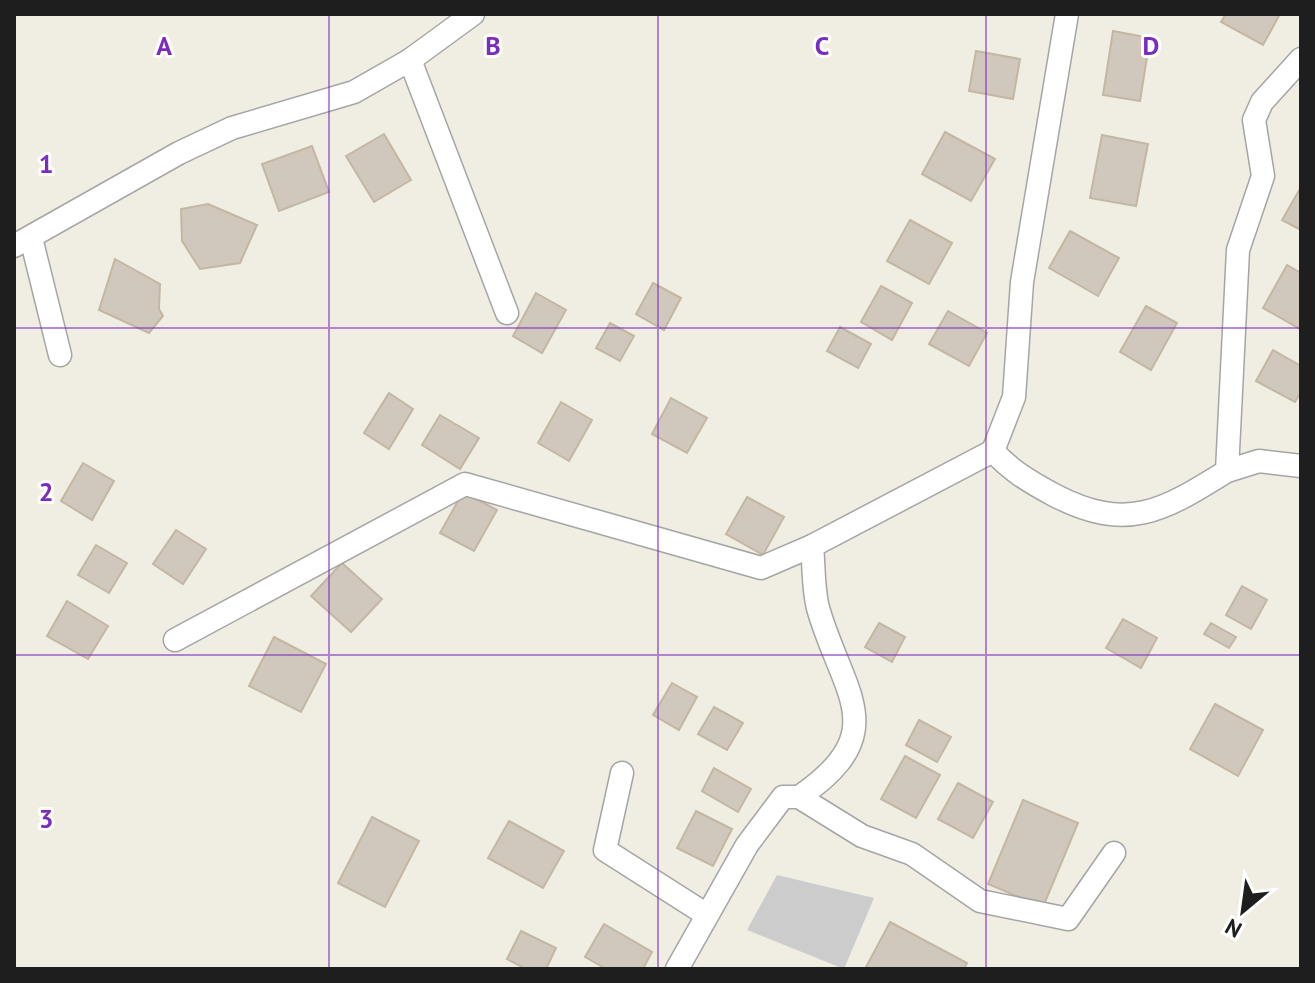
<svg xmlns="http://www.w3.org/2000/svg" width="1315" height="983" viewBox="0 0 1315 983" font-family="'PT Sans',sans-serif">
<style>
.religious{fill:#ccc}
.building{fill:#d0c8bc;stroke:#c3b7a4;stroke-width:2}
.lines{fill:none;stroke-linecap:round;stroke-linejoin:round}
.street-casing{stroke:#a5a5a5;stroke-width:25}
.street{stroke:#fff;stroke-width:22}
.grid{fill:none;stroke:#7b2cbf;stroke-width:2;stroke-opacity:0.55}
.grid-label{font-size:26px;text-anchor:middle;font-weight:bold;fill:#7b2cbf;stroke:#fff;stroke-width:6;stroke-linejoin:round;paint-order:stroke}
</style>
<rect width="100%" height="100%" fill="#f0eee3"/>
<polygon class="religious" points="777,875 874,898 844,969 747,930"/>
<g class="building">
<polygon points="1226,14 1280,14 1263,45 1221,22"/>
<polygon points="1113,31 1150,38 1140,101 1103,95"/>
<polygon points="976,51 1020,59 1013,99 969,91"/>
<polygon points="945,132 995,159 971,201 922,174"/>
<polygon points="384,134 411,180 374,202 346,156"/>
<polygon points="1102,135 1148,144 1136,206 1090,198"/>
<polygon points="312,146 329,192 279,211 262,164"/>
<polygon points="1301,187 1301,230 1282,220"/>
<polygon points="208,204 257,225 240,263 200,269 182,241 181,209"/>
<polygon points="910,220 952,243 929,284 887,261"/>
<polygon points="1070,231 1119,258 1098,296 1049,268"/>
<polygon points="115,259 160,284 159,309 163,316 149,333 99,310"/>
<polygon points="1287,265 1301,273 1300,329 1263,308"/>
<polygon points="653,283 681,298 664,330 636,314"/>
<polygon points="881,286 912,303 892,340 861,322"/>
<polygon points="536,293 566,310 542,353 513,336"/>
<polygon points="1146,306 1177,323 1151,370 1120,352"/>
<polygon points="948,311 987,333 969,366 929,344"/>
<polygon points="610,323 634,336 620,361 596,348"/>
<polygon points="840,327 871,344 858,368 827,351"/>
<polygon points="1273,350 1301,366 1301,392 1295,402 1256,381"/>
<polygon points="389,393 413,409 389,449 364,433"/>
<polygon points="671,398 707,418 687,453 652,434"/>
<polygon points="561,402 592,420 569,461 538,443"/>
<polygon points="440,415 479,438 460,469 422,445"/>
<polygon points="83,463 114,481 92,520 61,501"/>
<polygon points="463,492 497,510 474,551 440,533"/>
<polygon points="747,497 784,517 763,555 726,534"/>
<polygon points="176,530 206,549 183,584 153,564"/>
<polygon points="96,545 127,563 109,593 78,575"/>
<polygon points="342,563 382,599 351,632 311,596"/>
<polygon points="1242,586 1267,600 1251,629 1226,615"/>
<polygon points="67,601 108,626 88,659 47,636"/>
<polygon points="1123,619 1157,638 1141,668 1106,648"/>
<polygon points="879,623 905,637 892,662 865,647"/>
<polygon points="1211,623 1236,637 1229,648 1204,634"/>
<polygon points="274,637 326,664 301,712 249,686"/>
<polygon points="672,683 697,697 679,730 653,715"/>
<polygon points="1215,704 1263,730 1238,776 1190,749"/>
<polygon points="714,707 743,723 727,750 698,734"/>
<polygon points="919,720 951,737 937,762 906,745"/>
<polygon points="905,756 940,775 916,818 881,799"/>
<polygon points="714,768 751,789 738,812 702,791"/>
<polygon points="958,783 993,802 973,838 938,819"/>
<polygon points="1023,800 1078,823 1043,907 988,884"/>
<polygon points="696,811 732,829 713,866 677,848"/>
<polygon points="372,817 419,841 385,907 338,883"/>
<polygon points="509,821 564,851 543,888 488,858"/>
<polygon points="890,922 967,963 964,969 865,969"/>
<polygon points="604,924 652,952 643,969 606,969 585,957"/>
<polygon points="521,931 556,948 546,969 526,969 507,959"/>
</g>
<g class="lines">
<defs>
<g id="street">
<path d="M1067 14 1022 282 1014 397 993 451C1011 471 1030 482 1054 495 1127 533 1163 511 1227 471L1238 250 1263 176 1254 120 1262 102 1301 59"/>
<polyline points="410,60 507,313"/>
<polyline points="31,238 60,355"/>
<polyline points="14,246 179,153 232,128 354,92 410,60 473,14"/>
<polyline points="1227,471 1259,461 1301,466"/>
<polyline points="175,640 465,484 761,568 812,546"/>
<polyline points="622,773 605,850 707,915"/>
<path d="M799 797C895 732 842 693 818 608 813 589 814 566 812 546L993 451"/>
<polyline points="677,969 747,845 783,797 799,797 862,836 912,854 980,901 1068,919 1114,853"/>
</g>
</defs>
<use href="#street" class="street-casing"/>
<use href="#street" class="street"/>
</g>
<path class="grid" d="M329 14V969M658 14V969M986 14V969M14 328H1301M14 655H1301"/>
<g class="grid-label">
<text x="164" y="55">A</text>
<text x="493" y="55">B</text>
<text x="822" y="55">C</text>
<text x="1151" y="55">D</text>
<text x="46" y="173">1</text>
<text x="46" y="501">2</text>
<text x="46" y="828">3</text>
</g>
<rect width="1315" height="983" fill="none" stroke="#1e1e1e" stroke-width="32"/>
<g transform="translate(1243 911) rotate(209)" stroke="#ffffff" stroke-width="6" paint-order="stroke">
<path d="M0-6L14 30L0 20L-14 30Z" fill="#1e1e1e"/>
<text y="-12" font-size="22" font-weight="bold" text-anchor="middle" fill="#1e1e1e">N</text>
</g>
</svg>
